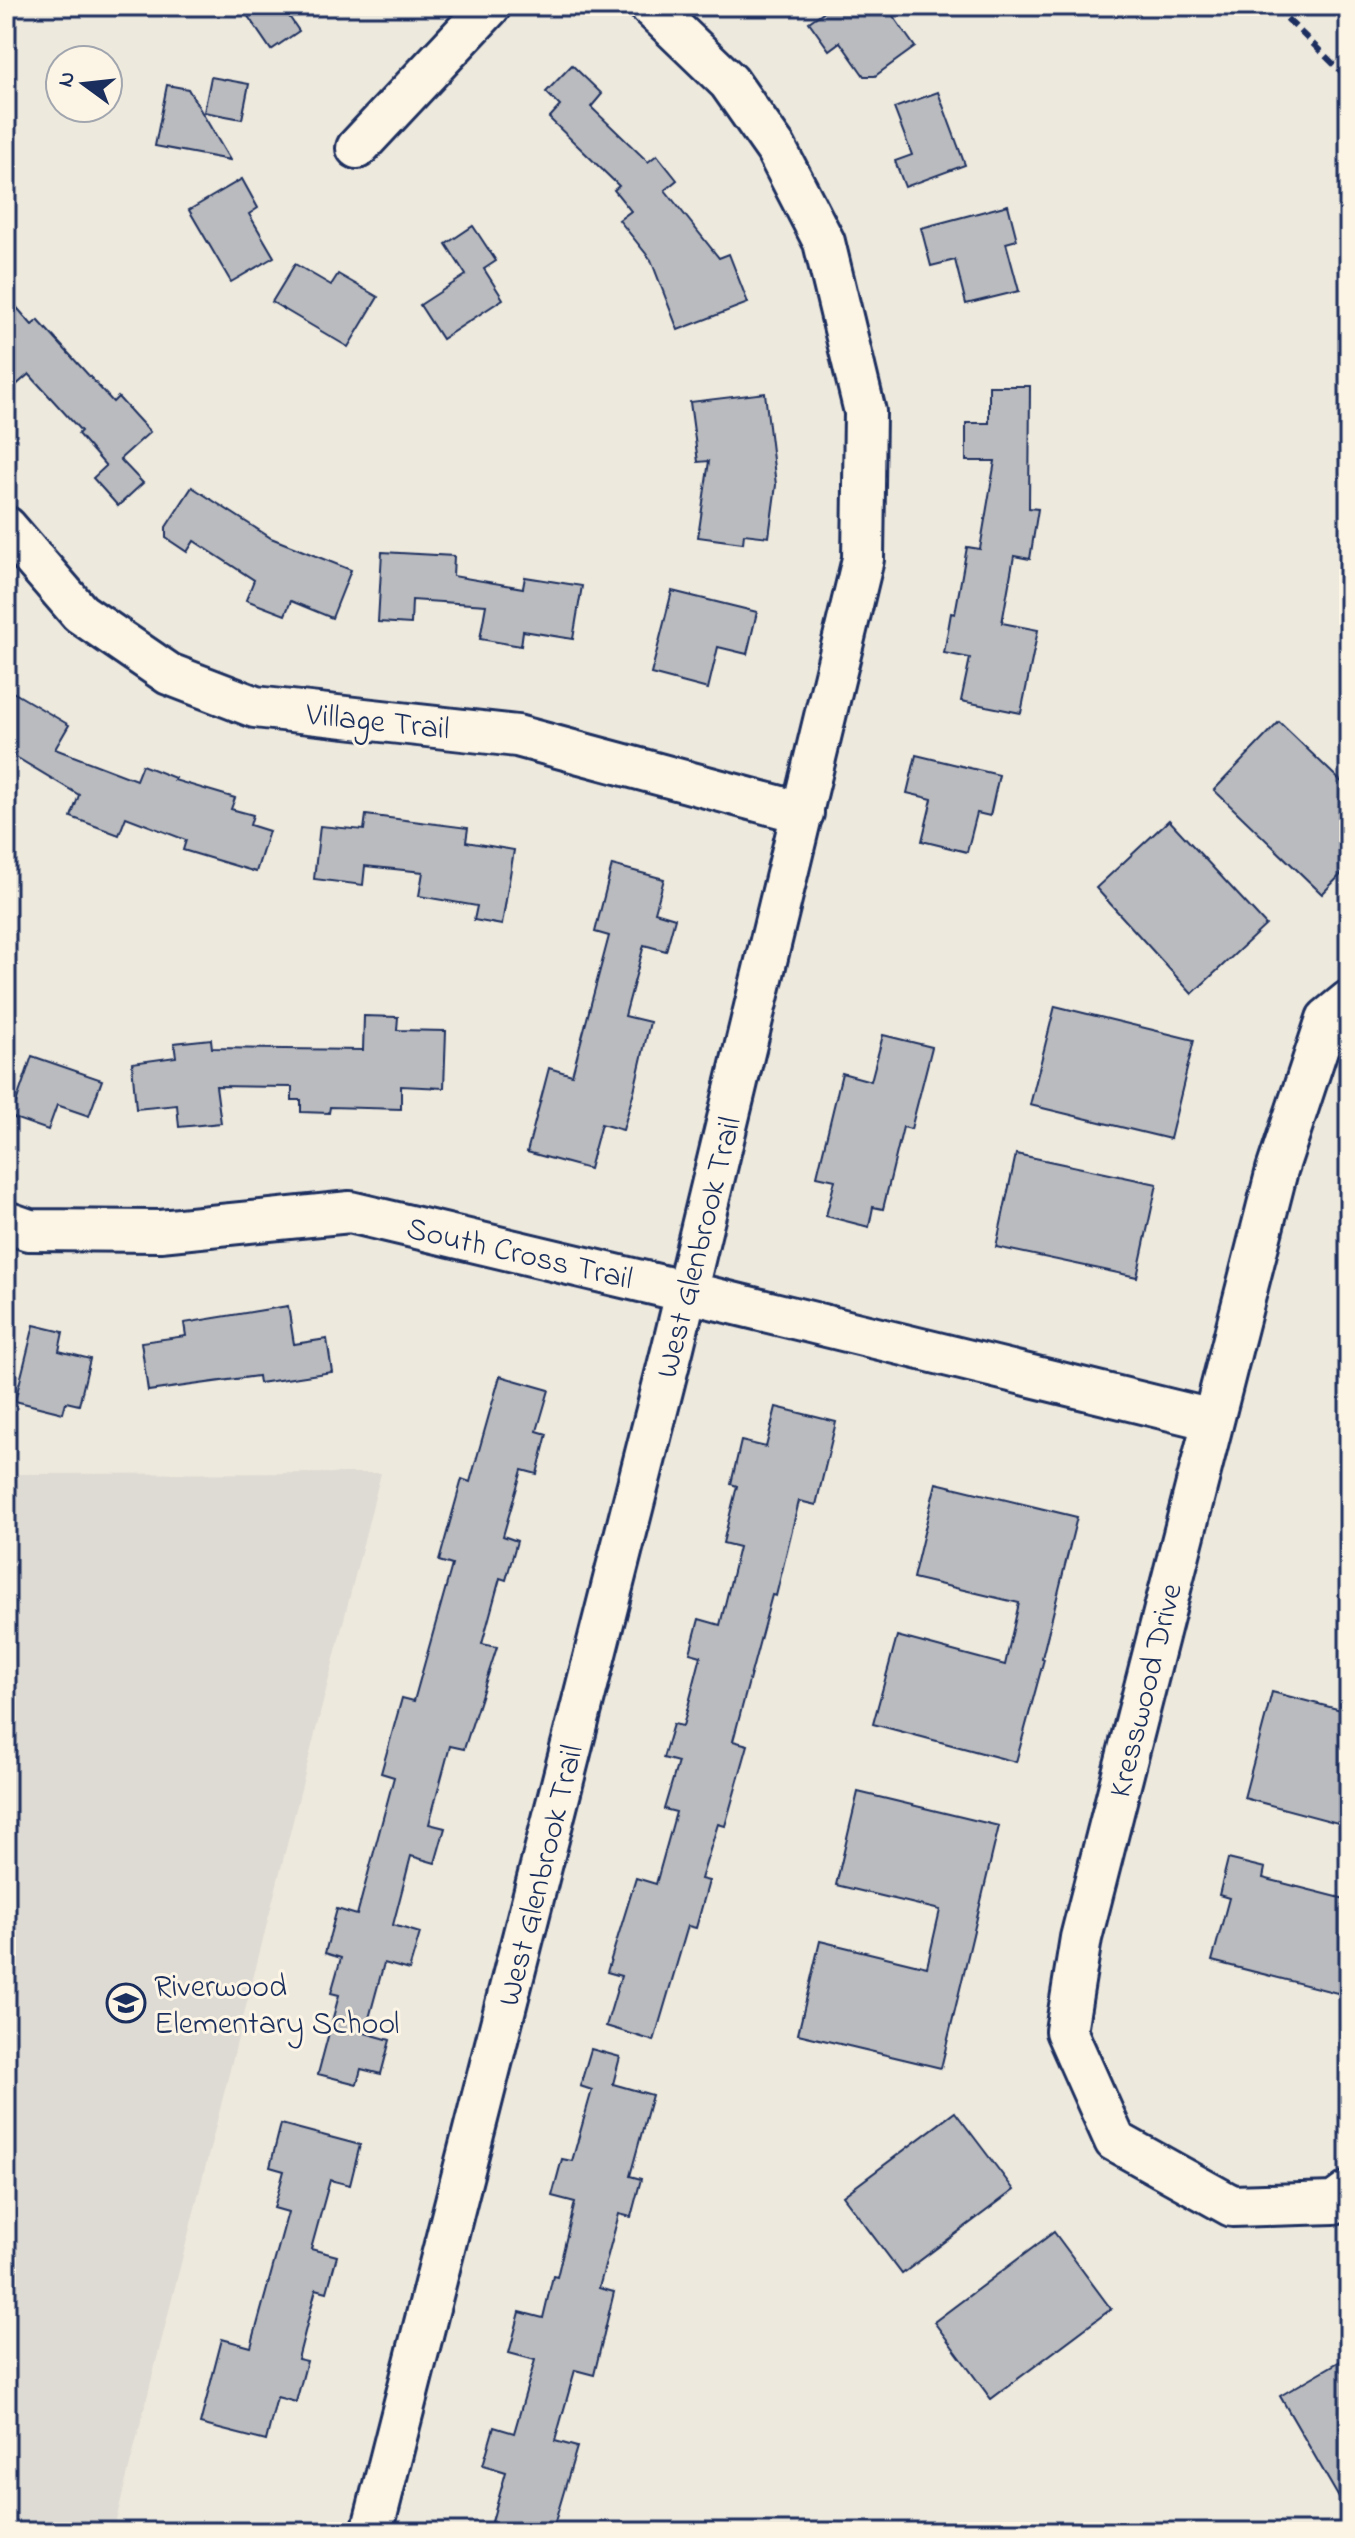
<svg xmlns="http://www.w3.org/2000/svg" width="1355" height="2538" viewBox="0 0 1355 2538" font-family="'Indie Flower',sans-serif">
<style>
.built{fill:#dedbd4}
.building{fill:#babbbe;stroke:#1b2f5e;stroke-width:2}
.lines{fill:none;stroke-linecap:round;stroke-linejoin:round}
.minor-casing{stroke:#1b2f5e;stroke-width:46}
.minor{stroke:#fcf5e5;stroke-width:40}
.rail{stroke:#1b2f5e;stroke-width:6;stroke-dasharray:12 6;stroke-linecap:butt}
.labels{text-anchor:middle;stroke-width:6;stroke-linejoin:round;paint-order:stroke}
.street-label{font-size:32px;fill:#1b2f5e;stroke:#fcf5e5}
.poi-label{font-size:32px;fill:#1b2f5e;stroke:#fcf5e5;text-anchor:start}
</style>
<rect width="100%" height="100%" fill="#eee9dd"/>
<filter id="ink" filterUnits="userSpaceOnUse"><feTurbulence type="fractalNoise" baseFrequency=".0125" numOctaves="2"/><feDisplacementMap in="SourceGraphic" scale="16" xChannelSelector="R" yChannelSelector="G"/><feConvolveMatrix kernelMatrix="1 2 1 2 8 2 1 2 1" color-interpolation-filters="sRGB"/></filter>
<g filter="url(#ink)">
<polygon class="built" points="381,1473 113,2532 6,2532 6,1474"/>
<g class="building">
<polygon points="241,6 282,6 299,31 271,50"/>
<polygon points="832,6 886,6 915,47 875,76 864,76 840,42 829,50 809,22"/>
<polygon points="572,65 602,94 591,107 648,162 657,155 677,180 665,190 719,258 729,254 748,303 678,330 651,260 619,220 631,211 614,190 619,186 549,118 560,106 546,92"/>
<polygon points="211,77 249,84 242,119 204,112"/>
<polygon points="167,85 188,89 230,160 155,146"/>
<polygon points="938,92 965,165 905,187 895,161 912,155 894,108"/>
<polygon points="242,179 258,208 249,214 274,257 231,282 189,210"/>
<polygon points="1008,205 1017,240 1006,243 1019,291 966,304 955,260 931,266 921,228"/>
<polygon points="473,226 496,261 484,269 503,299 442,339 420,305 466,275 446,244"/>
<polygon points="295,264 331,285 338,274 378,297 348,347 272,302"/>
<polygon points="6,295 32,325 38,320 113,402 118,397 150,432 120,459 143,483 118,506 93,478 106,466 78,434 81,431 29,374 6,394"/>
<polygon points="989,386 1030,386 1029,508 1038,509 1030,559 1014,556 1002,623 1038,630 1021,713 961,701 970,658 944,653 951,613 955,614 967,547 980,549 995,461 966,461 966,423 989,423"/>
<polygon points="765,393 776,485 769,537 744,534 743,543 698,537 709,461 698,462 690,402"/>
<polygon points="192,487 271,538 351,570 332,618 291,601 285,615 246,600 254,580 194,541 187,552 166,538 166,527"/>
<polygon points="382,552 454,556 453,576 523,588 525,577 582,586 573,639 523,631 521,646 480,639 486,605 412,600 411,624 378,622"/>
<polygon points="672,591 757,612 747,654 718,647 708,689 651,674"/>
<polygon points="6,688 69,725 55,749 136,780 142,765 175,778 174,780 235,798 231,809 253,815 250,825 269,831 256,872 183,850 186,840 126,817 119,835 71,817 79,795 6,751"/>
<polygon points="1279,722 1349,789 1349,866 1322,894 1214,790"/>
<polygon points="916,755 999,775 990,816 977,813 967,852 922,841 932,799 907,793"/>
<polygon points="366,815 468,828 466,842 514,850 502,925 474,920 477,906 419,896 423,872 365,866 363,885 314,879 320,826 364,830"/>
<polygon points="1169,820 1266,925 1192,994 1096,888"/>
<polygon points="612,865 664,879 655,912 675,918 666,951 644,945 625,1016 650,1022 634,1091 623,1130 601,1124 589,1169 527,1152 549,1068 572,1075 609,936 595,932"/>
<polygon points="1055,1006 1194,1040 1170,1139 1030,1105"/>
<polygon points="364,1016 398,1017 397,1030 446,1031 444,1088 401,1086 401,1109 330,1107 329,1113 301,1112 301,1100 292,1100 292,1087 216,1086 221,1123 179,1127 177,1105 136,1109 132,1063 176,1057 174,1043 211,1039 212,1048 363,1050"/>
<polygon points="883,1035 932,1047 911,1129 903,1127 883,1209 873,1207 869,1227 826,1216 835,1180 817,1176 842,1073 871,1081"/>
<polygon points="32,1056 102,1080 89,1116 57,1105 48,1130 11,1117"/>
<polygon points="1016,1154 1157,1184 1137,1277 996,1247"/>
<polygon points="288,1306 294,1344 327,1339 332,1372 259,1383 258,1376 148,1391 141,1342 186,1336 184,1323"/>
<polygon points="34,1325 63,1332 59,1351 90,1359 79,1405 66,1402 63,1413 15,1401"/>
<polygon points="500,1376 549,1390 537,1431 547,1434 537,1474 522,1470 503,1536 517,1541 506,1580 500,1578 482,1644 497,1647 464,1749 450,1746 429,1824 445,1828 435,1863 411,1856 393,1925 420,1933 409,1970 384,1963 365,2033 390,2040 381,2074 361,2069 357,2084 318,2074 339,1995 331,1993 341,1958 325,1953 337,1909 357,1915 394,1777 381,1773 402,1698 414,1701 452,1565 439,1561 462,1479 470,1482"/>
<polygon points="776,1407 836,1422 816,1505 799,1501 776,1596 772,1595 733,1741 748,1745 725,1826 718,1824 701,1879 709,1881 696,1928 688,1926 654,2041 606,2026 621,1976 607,1972 636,1878 656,1884 676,1812 664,1809 678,1762 663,1758 673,1724 683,1726 701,1656 690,1653 699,1619 720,1625 739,1547 723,1543 737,1486 731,1484 741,1441 766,1447"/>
<polygon points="936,1483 1077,1517 1042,1658 1044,1659 1016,1762 873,1724 897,1636 1005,1665 1019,1603 913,1578"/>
<polygon points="1272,1692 1349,1712 1349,1826 1244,1798"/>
<polygon points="858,1792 999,1826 941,2068 798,2034 820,1941 927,1967 940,1910 836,1885"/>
<polygon points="1228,1859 1265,1868 1263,1878 1349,1900 1349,1996 1212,1961 1229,1898 1219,1895"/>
<polygon points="591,2049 620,2057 613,2084 652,2095 630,2176 641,2179 631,2217 619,2214 599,2288 614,2292 594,2375 575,2370 555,2441 577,2447 552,2532 489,2532 506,2472 483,2465 494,2427 514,2433 535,2360 509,2353 520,2312 543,2318 553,2276 557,2277 575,2202 552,2196 562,2159 572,2161 592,2090 580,2086"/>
<polygon points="955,2112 1014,2190 902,2274 843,2196"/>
<polygon points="281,2124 360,2145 350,2185 330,2180 311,2249 337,2256 327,2292 316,2289 298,2359 307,2361 296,2402 277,2397 266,2441 200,2424 222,2339 251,2347 288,2212 274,2208 284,2171 270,2167"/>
<polygon points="1054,2232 1111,2309 991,2399 934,2322"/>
<polygon points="1349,2356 1349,2515 1280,2396"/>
</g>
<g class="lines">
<defs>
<g id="minor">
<polyline points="357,148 490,6"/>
<polyline points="6,527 80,613 169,674 255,707 517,736 803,813"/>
<polyline points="1349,1001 1327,1019 1277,1170 1081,1938 1066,2031 1115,2141 1232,2206 1334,2203 1349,2192"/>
<polyline points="6,1222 29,1230 160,1231 350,1212 687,1292 1212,1420"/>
<polyline points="372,2532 673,1347 863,559 865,412 824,242 776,149 729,82 650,6"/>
</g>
</defs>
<use href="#minor" class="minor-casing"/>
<use href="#minor" class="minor"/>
<polyline class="rail" points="1274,6 1349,79"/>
</g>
</g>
<defs>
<symbol id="school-ring" viewBox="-11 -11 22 22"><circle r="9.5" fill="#fcf5e5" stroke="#1b2f5e" stroke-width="1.5"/><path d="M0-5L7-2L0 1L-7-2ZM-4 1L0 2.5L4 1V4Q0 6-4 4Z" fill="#1b2f5e"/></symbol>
</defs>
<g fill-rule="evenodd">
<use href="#school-ring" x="104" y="1981" width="44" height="44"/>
</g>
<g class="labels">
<g class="street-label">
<text transform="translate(378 720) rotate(6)" y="11">Village Trail</text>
<text transform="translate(697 1247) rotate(-76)" y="11">West Glenbrook Trail</text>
<text transform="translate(520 1252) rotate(13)" y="11">South Cross Trail</text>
<text transform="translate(1144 1690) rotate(-76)" y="11">Kresswood Drive</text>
<text transform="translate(539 1875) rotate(-76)" y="11">West Glenbrook Trail</text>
</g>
<g class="poi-label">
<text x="154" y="1996">Riverwood<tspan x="154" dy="37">Elementary School</tspan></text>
</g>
</g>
<rect width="1355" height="2538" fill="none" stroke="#fcf5e5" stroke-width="32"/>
<rect x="16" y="16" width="1323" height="2506" fill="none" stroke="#1b2f5e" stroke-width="3" filter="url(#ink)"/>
<g transform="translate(84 84) rotate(285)"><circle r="38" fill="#fcf5e5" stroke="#a2a6af" stroke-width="2"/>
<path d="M0-6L14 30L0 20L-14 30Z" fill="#1b2f5e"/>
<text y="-12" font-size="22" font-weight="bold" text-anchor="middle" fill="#1b2f5e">N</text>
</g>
</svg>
